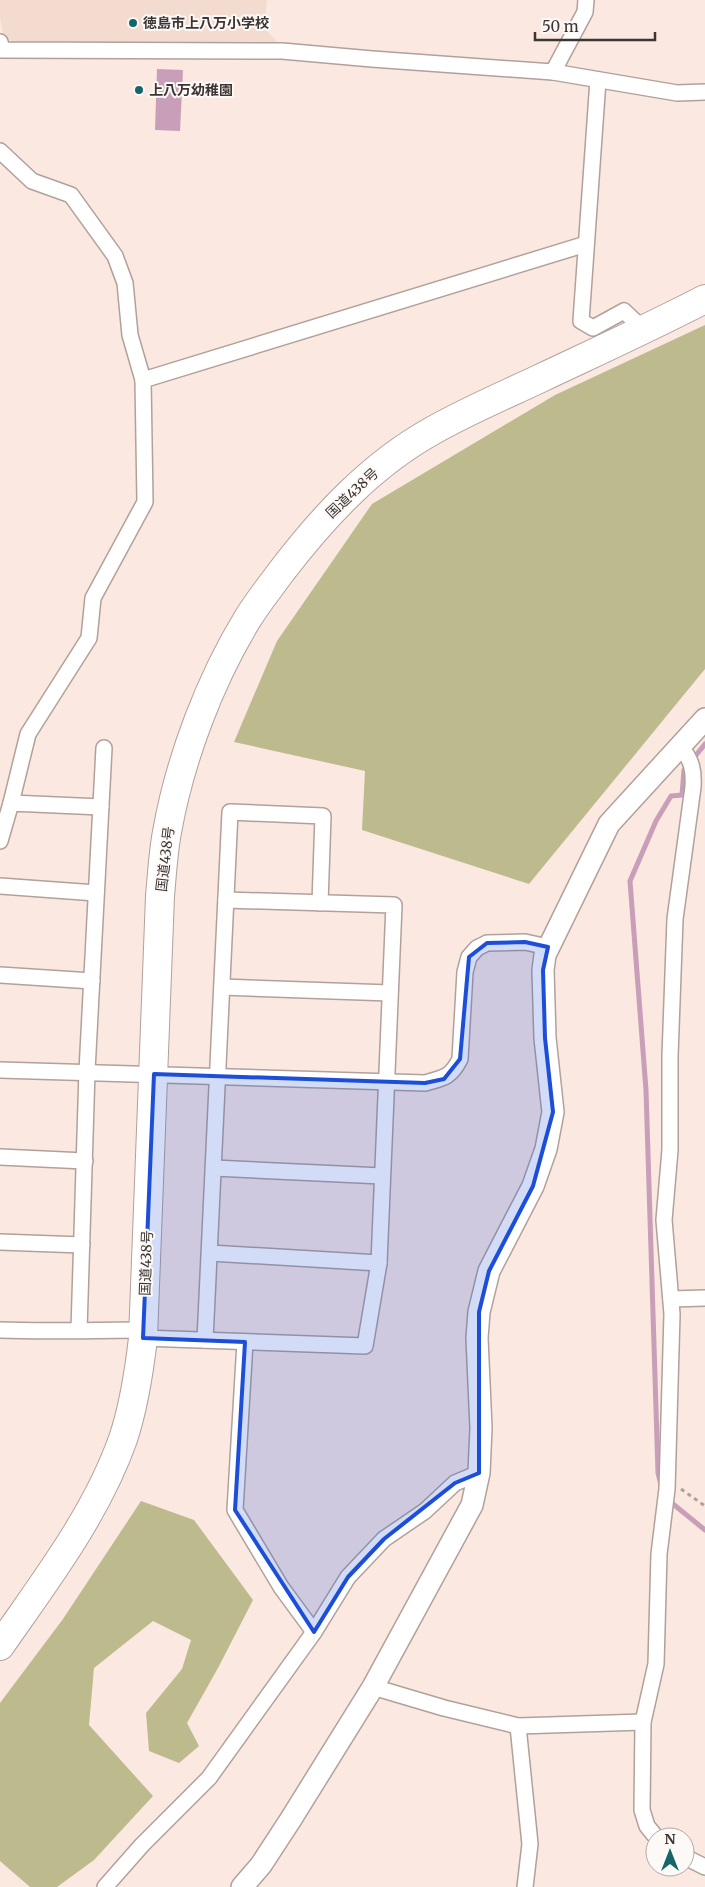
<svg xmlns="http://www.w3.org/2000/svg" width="705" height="1887" viewBox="0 0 705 1887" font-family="Merriweather,'Noto Sans JP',serif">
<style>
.built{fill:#f4dbd0}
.forest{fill:#bdbb8d}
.water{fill:#c99eb8}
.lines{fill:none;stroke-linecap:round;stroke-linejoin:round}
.stream{stroke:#c99eb8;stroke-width:5}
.street-casing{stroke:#b1a19a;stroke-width:18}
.secondary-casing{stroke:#b1a19a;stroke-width:24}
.highway-casing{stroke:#b1a19a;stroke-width:30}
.path{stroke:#aea19c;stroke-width:3;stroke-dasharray:4 4;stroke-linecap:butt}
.street{stroke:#fff;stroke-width:15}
.secondary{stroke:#fff;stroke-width:21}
.highway{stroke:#fff;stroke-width:28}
.marked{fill:#1d4ed8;fill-opacity:0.2;stroke:#1d4ed8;stroke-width:4;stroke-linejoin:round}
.poi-dot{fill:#166568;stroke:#fcf9f7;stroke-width:2}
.labels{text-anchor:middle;stroke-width:4;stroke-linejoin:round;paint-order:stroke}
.poi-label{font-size:14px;font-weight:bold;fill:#3c3533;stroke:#fcf9f7;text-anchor:start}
.street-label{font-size:14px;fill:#3c3533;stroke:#fcf9f7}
</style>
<rect width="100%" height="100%" fill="#fae8e1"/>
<polygon class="built" points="0,0 267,0 264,28 279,44 15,44 3,35 0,18"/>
<g class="forest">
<polygon points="705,325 705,669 529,884 362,830 365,771 234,742 277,641 372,504 555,395"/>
<polygon points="141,1501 194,1520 253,1600 218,1668 187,1723 199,1746 179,1763 149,1751 146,1713 182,1669 191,1640 153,1621 94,1668 89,1725 153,1796 94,1860 57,1887 30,1887 0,1861 0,1703 63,1619"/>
</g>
<polygon class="water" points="157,69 183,70 180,131 155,130"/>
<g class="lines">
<g class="stream">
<polyline points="661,1485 658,1473 646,1090 630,881 656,821 671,796 682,795 684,770 705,744"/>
<polyline points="670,1499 673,1504 705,1530"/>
</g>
<defs>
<g id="street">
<polyline points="0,42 2,50 282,51 372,59 553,72 677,93 705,92"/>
<polyline points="553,72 585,12 586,0"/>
<polyline points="598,80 581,321 593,328 624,311 644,330"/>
<polyline points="0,151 32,181 71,195 115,256 125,283 130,335 143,380"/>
<polyline points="11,803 28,734 89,638 93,598 145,502 143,380 586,244"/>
<polyline points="0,841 11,803 101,807"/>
<polyline points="0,886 96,893"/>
<polyline points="0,975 92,981"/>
<polyline points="222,987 390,993"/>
<path d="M0 1070 425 1083C444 1078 451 1077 460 1059L465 972 469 957 477 948 487 943 525 942 548 947"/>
<polyline points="0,1157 85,1161"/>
<polyline points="214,1168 382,1176"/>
<polyline points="0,1242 82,1245"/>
<polyline points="210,1253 379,1263"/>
<polyline points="671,1299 705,1298"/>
<path d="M0 1330C48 1332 96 1330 144 1330"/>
<polyline points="79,1330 87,1071 104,748"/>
<polyline points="143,1338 365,1346 379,1263 394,905 226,900"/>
<polyline points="205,1340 230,812 323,816 320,903"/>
<polyline points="245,1342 235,1510 281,1587 314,1632"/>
<polyline points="373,1687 444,1708 518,1726 643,1722"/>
<polyline points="518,1726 530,1844 525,1887"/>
<path d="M656 1837 647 1826 642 1810 643 1722 656 1664 659 1554 667 1489 672 1314 664 1220 670 1150V1056L675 919 693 787C694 771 692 760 681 747"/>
<polyline points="685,1857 705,1867"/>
<polyline points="105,1887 142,1845 209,1778 314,1632 348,1577 384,1539 425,1511 455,1483 479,1473"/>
</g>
<polyline id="secondary" points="242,1887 261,1865 291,1819 373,1687 472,1505 479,1473 481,1428 477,1338 479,1312 489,1271 533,1186 546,1149 553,1112 545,1038 543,970 545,955 609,824 705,719"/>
<path id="highway" d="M0 1646C45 1581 96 1515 123 1439 134 1406 139 1373 143 1338L160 896C162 875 163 853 167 832 180 759 210 680 248 618 258 602 270 587 281 572 323 517 371 465 432 431 467 411 505 395 541 378 596 352 651 327 705 299"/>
</defs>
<use href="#street" class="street-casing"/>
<use href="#secondary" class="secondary-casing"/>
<use href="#highway" class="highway-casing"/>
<polyline class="path" points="681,1489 705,1506"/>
<use href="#street" class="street"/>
<use href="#secondary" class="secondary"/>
<use href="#highway" class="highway"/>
</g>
<path class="marked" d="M525 942 548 947 543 970 545 1038 553 1112 533 1186 489 1271 479 1312V1473L455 1483 384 1539 348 1577 314 1632 235 1510 245 1342 143 1338 154 1074 425 1083 444 1079 460 1059 469 957 487 943Z"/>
<g class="poi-dot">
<circle cx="133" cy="23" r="5"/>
<circle cx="139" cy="90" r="5"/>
</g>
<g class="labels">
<g class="poi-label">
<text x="143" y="28">徳島市上八万小学校</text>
<text x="149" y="95">上八万幼稚園</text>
</g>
<g class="street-label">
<text transform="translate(352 493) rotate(-43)" y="5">国道438号</text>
<text transform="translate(165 859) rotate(-83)" y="5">国道438号</text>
<text transform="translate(146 1263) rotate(-88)" y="5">国道438号</text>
</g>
</g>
<g transform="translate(670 1852)"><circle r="24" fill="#fcf9f7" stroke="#afaba9"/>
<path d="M0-4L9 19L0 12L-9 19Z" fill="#166568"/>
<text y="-8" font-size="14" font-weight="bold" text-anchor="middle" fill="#3c3533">N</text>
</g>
<path d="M535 32v8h120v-8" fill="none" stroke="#3c3533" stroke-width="2.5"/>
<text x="542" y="32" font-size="15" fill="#3c3533" stroke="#fcf9f7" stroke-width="4" paint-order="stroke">50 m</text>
</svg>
